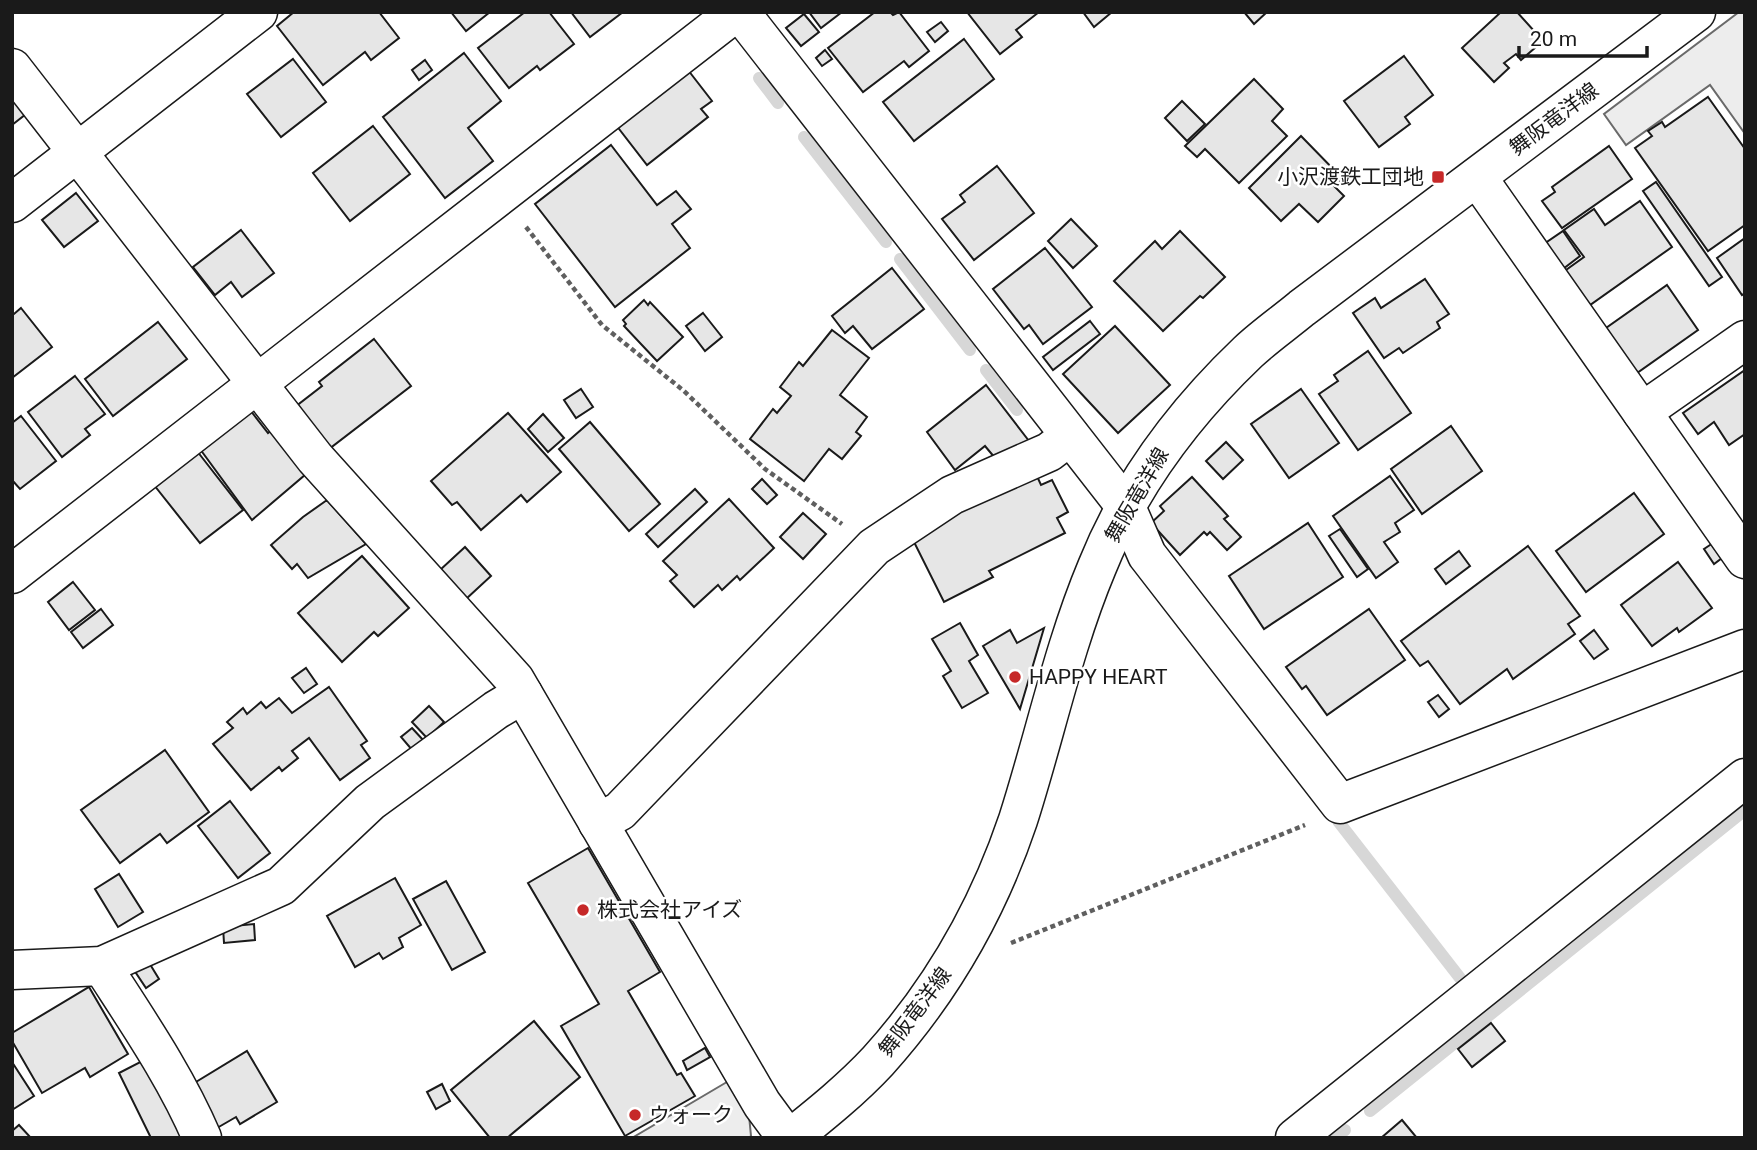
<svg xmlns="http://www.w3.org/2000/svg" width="1757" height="1150" viewBox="0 0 1757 1150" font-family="Roboto,'Noto Sans JP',sans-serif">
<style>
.built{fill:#ededed;stroke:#6a6a6a;stroke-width:2}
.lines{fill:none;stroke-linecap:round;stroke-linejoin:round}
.stream{stroke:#d7d7d7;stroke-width:12}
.building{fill:#e6e6e6;stroke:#1a1a1a;stroke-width:2}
.street-casing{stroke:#1a1a1a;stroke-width:41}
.secondary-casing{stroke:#1a1a1a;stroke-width:41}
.path{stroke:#5f5f5f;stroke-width:4.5;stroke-dasharray:5 3.5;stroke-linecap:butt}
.street{stroke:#fff;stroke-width:38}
.secondary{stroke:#fff;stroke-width:38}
.poi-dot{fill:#c62828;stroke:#fff;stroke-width:2.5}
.labels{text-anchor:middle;stroke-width:5;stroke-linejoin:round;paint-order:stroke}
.street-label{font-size:21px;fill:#1a1a1a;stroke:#fff}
.poi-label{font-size:21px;fill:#1a1a1a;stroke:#fff;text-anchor:start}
</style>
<rect width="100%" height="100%" fill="#fff"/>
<g class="built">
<polygon points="1739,12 1745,12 1745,129 1743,131 1710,85 1626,145 1604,114"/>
<polygon points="732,1079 748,1105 751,1136 748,1138 632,1138"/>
</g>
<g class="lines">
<g class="stream">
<polyline points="759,78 778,103"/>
<polyline points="804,137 886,242"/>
<polyline points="900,259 970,350"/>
<polyline points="986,370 1017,410"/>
<polyline points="1338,821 1460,978"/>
<polyline points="1370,1111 1745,810"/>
<polyline points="1335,1138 1345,1130"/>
</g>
</g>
<g class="building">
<polygon points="294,12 379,12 399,38 371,60 365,52 323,85 277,26"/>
<polygon points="451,12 490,12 466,31"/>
<polygon points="525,12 549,12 574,44 540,70 537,66 509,88 478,48"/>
<polygon points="571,12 623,12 590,37"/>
<polygon points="809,12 842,12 821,28"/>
<polygon points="875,12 890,12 893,15 899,12 929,51 909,67 904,61 863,92 828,48"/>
<polygon points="967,12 1039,12 1016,30 1022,37 1000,54"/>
<polygon points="1083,12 1112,12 1094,27"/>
<polygon points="1244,12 1267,12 1254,24"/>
<polygon points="1501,12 1517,12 1543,41 1521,60 1516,54 1504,63 1509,68 1494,82 1462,48"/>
<polygon points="804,14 819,32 801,46 786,28"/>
<polygon points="941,22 948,31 935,42 927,32"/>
<polygon points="964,39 994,79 914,141 883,102"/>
<polygon points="825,50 832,59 822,66 816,58"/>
<polygon points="464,53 501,101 468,128 493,161 445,198 383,117"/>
<polygon points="1404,56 1433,95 1405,117 1410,124 1379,147 1344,101"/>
<polygon points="293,59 326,102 281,137 247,94"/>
<polygon points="425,60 432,70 419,80 412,70"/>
<polygon points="688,70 712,101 701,109 708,117 647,165 616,125"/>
<polygon points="1254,79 1283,109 1272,121 1287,136 1239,183 1205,149 1197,157 1185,146"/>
<polygon points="12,96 26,114 12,125"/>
<polygon points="1708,97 1745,149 1745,225 1708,251 1635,148 1652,136 1648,131 1662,122 1665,127"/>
<polygon points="1182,101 1205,124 1187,141 1165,118"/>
<polygon points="373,126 410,174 350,221 313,173"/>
<polygon points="1301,136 1342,178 1334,186 1344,196 1318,222 1299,204 1281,221 1249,188"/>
<polygon points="611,145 657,205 676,191 691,209 672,224 690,248 615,307 535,204"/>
<polygon points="1609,146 1632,179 1562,228 1542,201 1555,192 1552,187"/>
<polygon points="997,166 1034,213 974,260 942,219 965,202 960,195"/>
<polygon points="1656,182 1722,277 1709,286 1643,191"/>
<polygon points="76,193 98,221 64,247 42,220"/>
<polygon points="1640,201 1672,247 1583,310 1559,275 1584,257 1564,230 1594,209 1605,225"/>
<polygon points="1071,219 1097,246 1073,268 1048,241"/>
<polygon points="241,230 274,273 242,297 231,282 215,295 193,267"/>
<polygon points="1180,231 1225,277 1203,298 1200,296 1163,331 1114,281 1155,241 1162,249"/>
<polygon points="1563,231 1580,256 1559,272 1541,246"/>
<polygon points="1745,238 1745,293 1742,295 1717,258"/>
<polygon points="1045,248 1092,307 1043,344 1029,325 1024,329 993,289"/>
<polygon points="892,268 924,309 872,349 853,326 845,333 832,316"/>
<polygon points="1425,279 1449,314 1437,322 1440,328 1403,353 1399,348 1384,358 1353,313 1375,298 1381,308"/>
<polygon points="1667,285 1698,330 1637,373 1606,328"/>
<polygon points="644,300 648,305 650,302 683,337 657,361 624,326 626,324 623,320"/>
<polygon points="21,308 52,347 12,378 12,312 14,314"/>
<polygon points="703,313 722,337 705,351 686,326"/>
<polygon points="1090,321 1100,334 1053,370 1043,357"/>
<polygon points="158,322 187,359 113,416 85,379"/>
<polygon points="1115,326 1170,385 1118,433 1063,374"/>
<polygon points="832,330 869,358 840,395 867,417 856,432 861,436 842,459 829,449 804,481 750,439 773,409 777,413 791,396 780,387 799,362 803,366"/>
<polygon points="374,339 411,386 329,449 295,407 322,386 319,382"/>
<polygon points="1368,351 1411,413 1358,450 1319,394 1338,381 1334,375"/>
<polygon points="1745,370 1745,434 1729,445 1714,422 1698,434 1683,413"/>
<polygon points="75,376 105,414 85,429 90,435 62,457 28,412"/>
<polygon points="986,385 1029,441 1000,464 985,446 955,470 927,432"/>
<polygon points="581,389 593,407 576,418 564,400"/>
<polygon points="1301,389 1339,443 1289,478 1251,424"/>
<polygon points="250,410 268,433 273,429 306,474 252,520 200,449"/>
<polygon points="508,413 561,472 527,502 521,495 481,530 457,502 452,505 431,481"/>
<polygon points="543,414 564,438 548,452 528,429"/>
<polygon points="21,416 56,461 20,489 12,480 12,423"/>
<polygon points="590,422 660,504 629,531 559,449"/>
<polygon points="1451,426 1482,471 1422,514 1391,469"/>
<polygon points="1226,442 1243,460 1223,479 1206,461"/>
<polygon points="197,451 243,510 200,543 154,485"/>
<polygon points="1036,474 1041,485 1052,480 1068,512 1057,518 1065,533 989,571 993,577 944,602 910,534"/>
<polygon points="1390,476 1414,510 1395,523 1400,532 1384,542 1398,562 1376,578 1333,516"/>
<polygon points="1192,477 1228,516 1224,519 1241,537 1227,550 1210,532 1207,535 1204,532 1180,555 1151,523 1164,511 1160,506"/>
<polygon points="762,479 777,495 767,504 752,489"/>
<polygon points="695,489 707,502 658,547 646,534"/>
<polygon points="1634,493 1664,534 1586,592 1556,551"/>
<polygon points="729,499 774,548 740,580 737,576 722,590 718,585 694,607 670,581 677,575 663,561"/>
<polygon points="327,500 366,544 308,578 297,564 292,569 271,545 303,517"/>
<polygon points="803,513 826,534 803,559 780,537"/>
<polygon points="1308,523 1343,577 1264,629 1229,576"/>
<polygon points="1340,529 1368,569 1357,577 1329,536"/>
<polygon points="1716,541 1726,555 1714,564 1704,549"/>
<polygon points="1528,546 1580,616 1568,624 1575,634 1513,679 1507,669 1460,704 1428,661 1420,666 1401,641"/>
<polygon points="465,547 491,576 466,599 440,570"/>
<polygon points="1459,551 1470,566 1446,584 1435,569"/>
<polygon points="362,556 409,608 378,636 374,632 342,662 298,613"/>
<polygon points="1678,562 1712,608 1679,632 1677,628 1652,646 1621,605"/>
<polygon points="73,582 95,610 69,630 48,602"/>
<polygon points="101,609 113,625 83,648 71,632"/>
<polygon points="1369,609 1405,660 1327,715 1306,686 1302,689 1286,667"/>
<polygon points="960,623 978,655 969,661 988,693 962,708 943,676 951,671 932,639"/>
<polygon points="1044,628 1020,709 983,646 1010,630 1017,643"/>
<polygon points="1594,630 1608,649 1594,659 1580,641"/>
<polygon points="306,668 317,684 304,693 292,678"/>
<polygon points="329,687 367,741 361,745 370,758 340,780 309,738 292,751 298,758 282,771 279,767 251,790 213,744 233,728 227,722 243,708 247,714 261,702 266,708 279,698 292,713"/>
<polygon points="1438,695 1449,709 1439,717 1428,702"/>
<polygon points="429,706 444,722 427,738 412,722"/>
<polygon points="412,728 424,741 413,751 401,737"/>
<polygon points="165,750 209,812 167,843 160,834 120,863 81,810"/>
<polygon points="230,801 270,853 238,878 198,826"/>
<polygon points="588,848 660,972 628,991 677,1075 681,1073 695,1096 625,1136 561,1026 599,1004 528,883"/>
<polygon points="119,874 143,912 118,927 95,889"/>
<polygon points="395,878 421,925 399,938 403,947 383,959 379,953 355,967 327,916"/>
<polygon points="446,881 485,952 452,970 413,899"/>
<polygon points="254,924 255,940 224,943 223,927"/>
<polygon points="148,961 159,979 146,988 134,970"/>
<polygon points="89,987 128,1054 90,1077 85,1068 42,1093 12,1041 12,1033"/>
<polygon points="534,1021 580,1077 507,1138 490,1138 451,1090"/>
<polygon points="1491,1023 1505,1041 1472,1067 1458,1049"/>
<polygon points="705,1048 710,1057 687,1070 683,1061"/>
<polygon points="247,1051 277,1102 240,1124 236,1117 217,1128 191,1085"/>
<polygon points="148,1058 188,1138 151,1138 119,1073"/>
<polygon points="12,1062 34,1096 12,1110"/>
<polygon points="442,1084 450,1101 436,1109 427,1092"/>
<polygon points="1402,1120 1417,1138 1381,1138"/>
<polygon points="19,1125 31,1138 12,1138 12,1131"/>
</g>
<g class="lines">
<defs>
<g id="street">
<polyline points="12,68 315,458 515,680 762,1104 787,1138"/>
<polyline points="1477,177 1745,559"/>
<polyline points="12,203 258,12"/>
<polyline points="1642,412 1745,340"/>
<polyline points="1126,507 1147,555 1340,804 1745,649"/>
<polyline points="12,574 736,12"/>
<polyline points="598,823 620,811 874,547 952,495 1049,452 1070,436"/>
<path d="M102 966C138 1022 176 1077 202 1138"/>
<polyline points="12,970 102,966 281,886 370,802 496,710 523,694"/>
<polyline points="1295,1138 1745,778"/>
</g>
<g id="secondary">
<polyline points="740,12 1126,507"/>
<path d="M791 1138C821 1114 852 1089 878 1061 941 991 988 909 1018 820 1045 736 1063 648 1097 567 1130 485 1185 412 1248 352 1265 336 1284 323 1302 308L1696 12"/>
</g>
</defs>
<use href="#street" class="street-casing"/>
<use href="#secondary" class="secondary-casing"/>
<g class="path">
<polyline points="526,227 602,325 684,391 765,469 842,524"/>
<polyline points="1011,943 1305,825"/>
</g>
<use href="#street" class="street"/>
<use href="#secondary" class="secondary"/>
</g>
<g class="poi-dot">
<rect x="1431" y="170" width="14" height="14" rx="3.5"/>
<circle cx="1015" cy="677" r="7"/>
<circle cx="583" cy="910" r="7"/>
<circle cx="635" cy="1115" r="7"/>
</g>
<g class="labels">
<g class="street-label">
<text transform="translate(1554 119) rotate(-37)" y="7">舞阪竜洋線</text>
<text transform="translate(1137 495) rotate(-60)" y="7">舞阪竜洋線</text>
<text transform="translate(915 1012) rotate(-53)" y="7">舞阪竜洋線</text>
</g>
<g class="poi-label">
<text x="1424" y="184" text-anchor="end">小沢渡鉄工団地</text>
<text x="1029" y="684">HAPPY HEART</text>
<text x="597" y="917">株式会社アイズ</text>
<text x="649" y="1122">ウォーク</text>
</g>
</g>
<rect width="1757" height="1150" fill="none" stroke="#1a1a1a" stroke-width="28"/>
<path d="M1519 46v10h128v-10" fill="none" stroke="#1a1a1a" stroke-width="3.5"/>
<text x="1530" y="46" font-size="21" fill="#1a1a1a" stroke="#ffffff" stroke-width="5" paint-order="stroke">20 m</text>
</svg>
